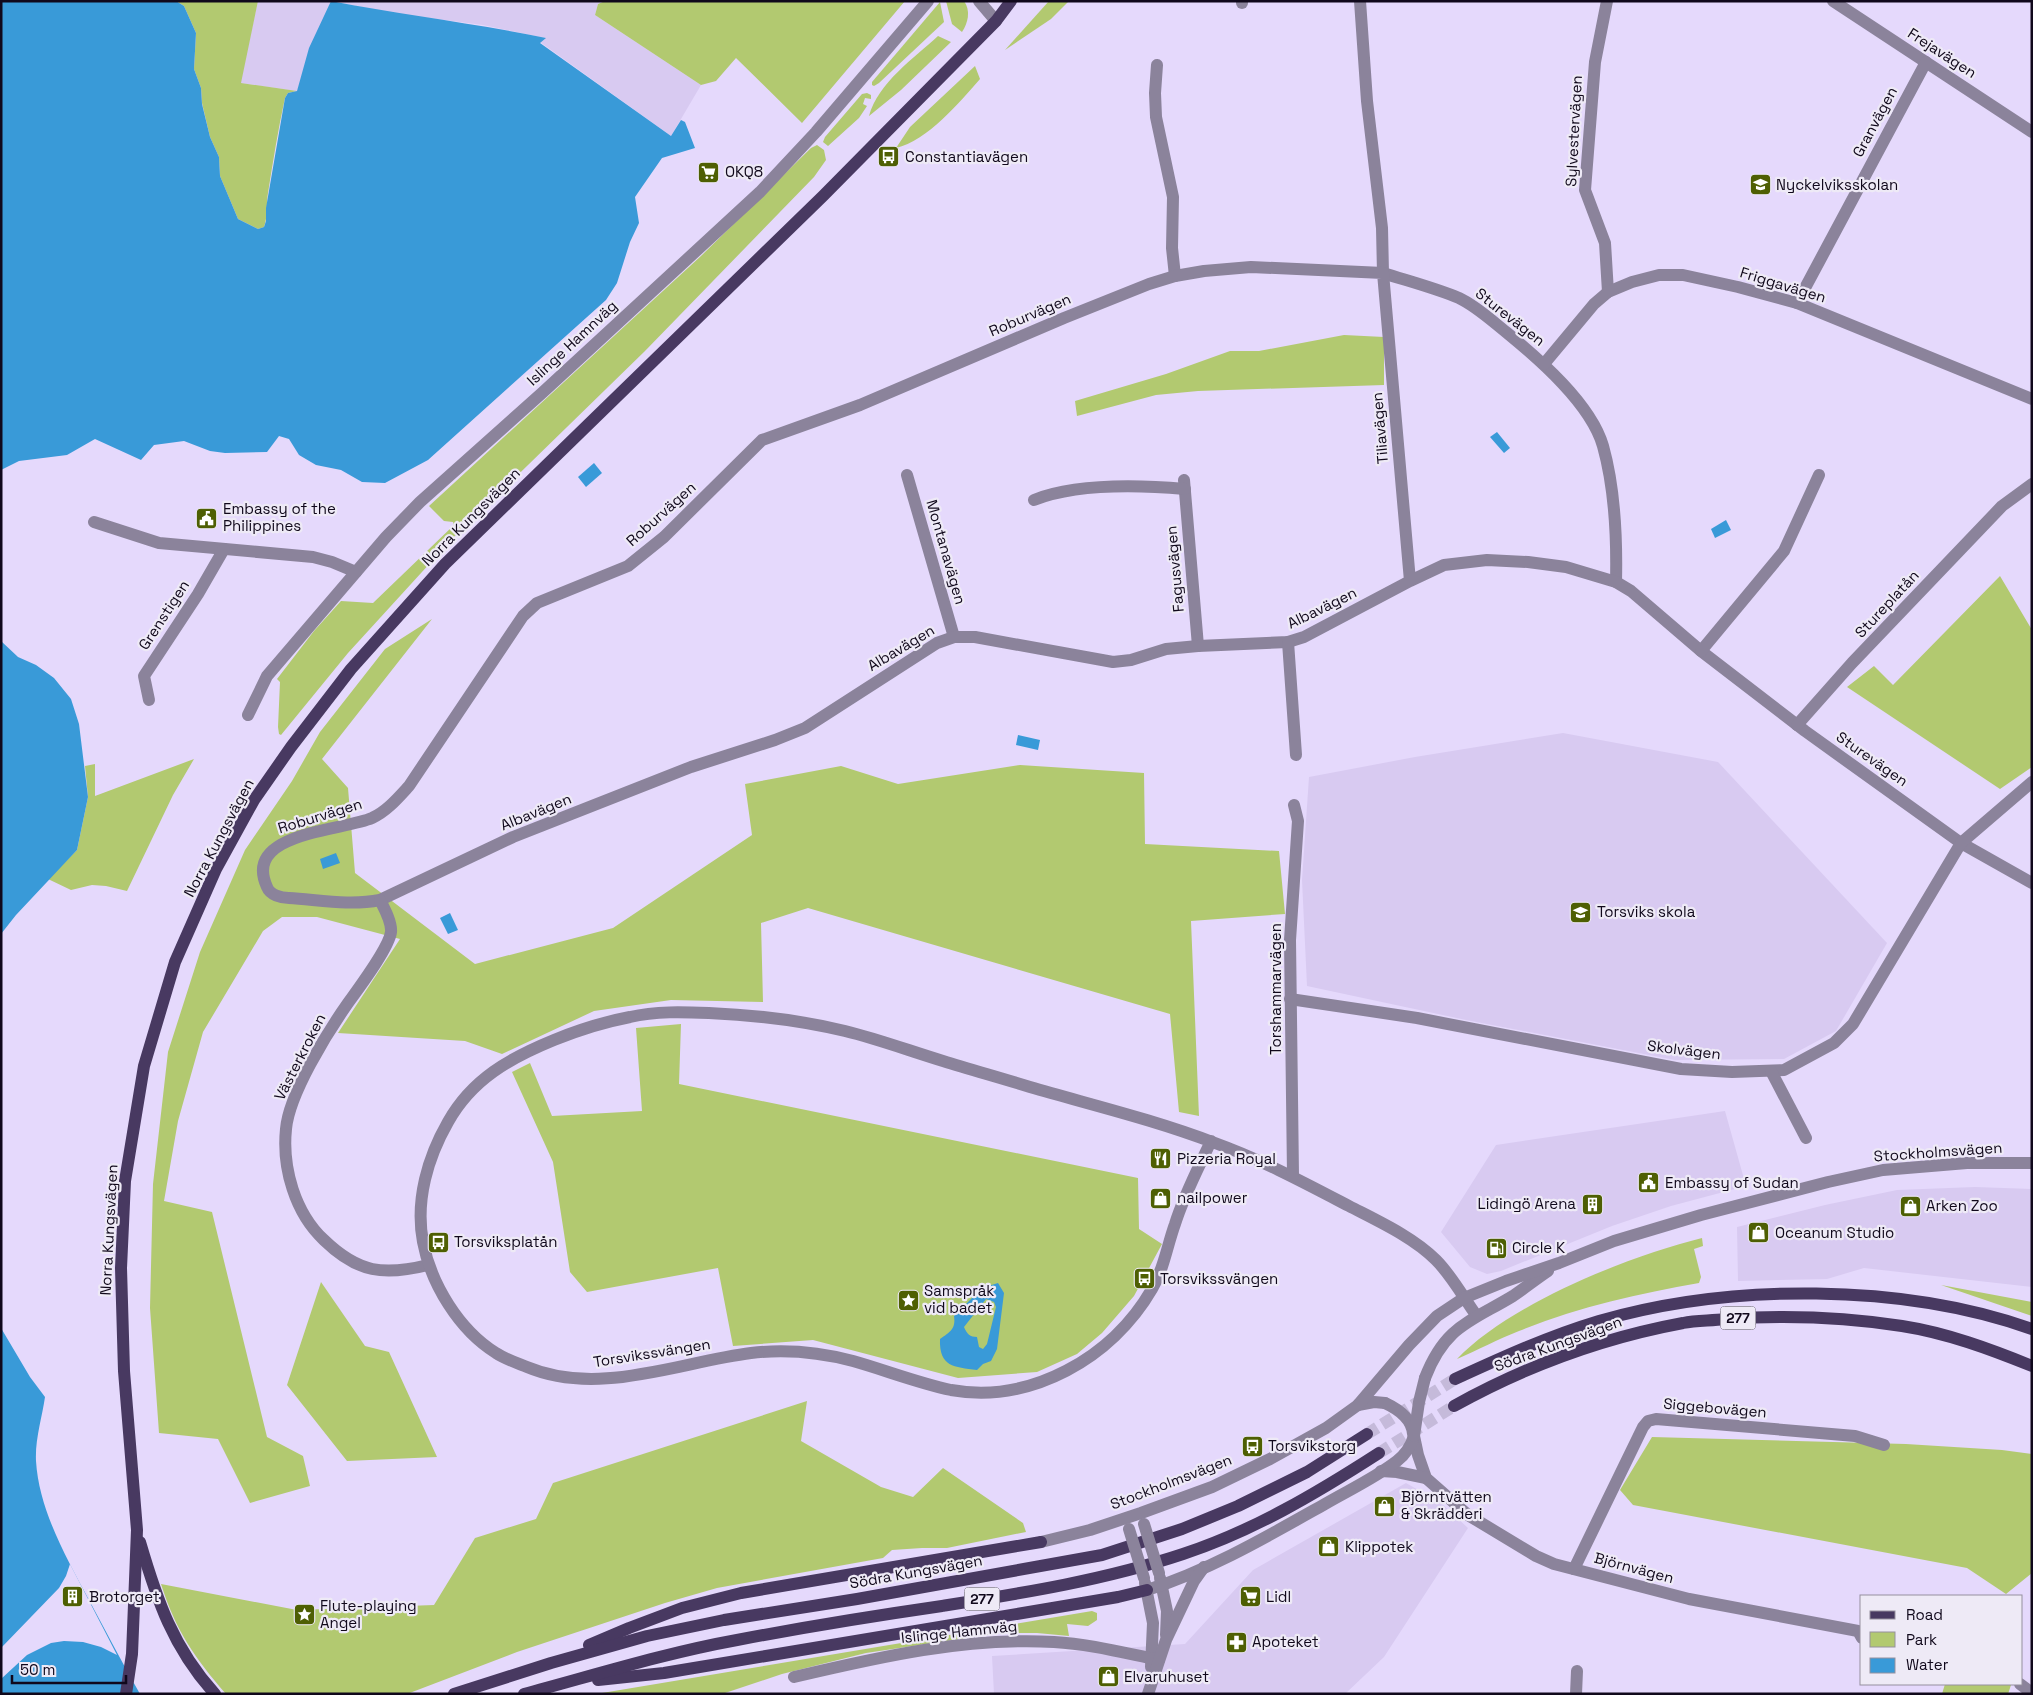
<svg xmlns="http://www.w3.org/2000/svg" width="2033" height="1695" viewBox="0 0 2033 1695" font-family="'Space Grotesk',sans-serif">
<style>
.built{fill:#d8caf1}
.green{fill:#b2c970}
.water{fill:#399ad8;fill-rule:evenodd}
.pier{fill:#e5d9fc}
.lines{fill:none;stroke-linecap:round;stroke-linejoin:round}
.major-tunnel{stroke:#c5bada;stroke-width:12;stroke-dasharray:12 6;stroke-linecap:butt}
.minor{stroke:#8b839b;stroke-width:12}
.major{stroke:#483961;stroke-width:12}
.minor-bridge{stroke:#8b839b;stroke-width:12}
.labels{text-anchor:middle;stroke-width:4.5;stroke-linejoin:round;paint-order:stroke}
.shield{fill:#eeeaf6;stroke:#534c5d;stroke-width:1}
.shield-label{font-size:14px;font-weight:bold;fill:#10081b}
.street-label{font-size:15px;fill:#10081b;stroke:#eeeaf6}
.poi-label{font-size:15px;fill:#10081b;stroke:#eeeaf6;text-anchor:start}
</style>
<rect width="100%" height="100%" fill="#e5d9fc"/>
<g class="built">
<polygon points="258,1 605,1 598,4 595,15 701,85 671,136 540,42 545,38 483,25 398,14 331,1 297,91 240,83"/>
<polygon points="1563,733 1718,762 1887,943 1836,1031 1784,1059 1675,1060 1466,1020 1307,986 1302,880 1309,777 1415,757"/>
<polygon points="1725,1111 1746,1186 1671,1206 1612,1226 1501,1271 1487,1274 1470,1267 1441,1232 1496,1145"/>
<polygon points="1975,1187 2032,1189 2032,1287 1864,1268 1827,1279 1738,1281 1737,1227 1825,1205 1897,1190"/>
<polygon points="1406,1483 1441,1503 1468,1528 1384,1657 1345,1694 994,1694 992,1656 1185,1644 1253,1570"/>
</g>
<g class="green">
<path d="M176 1H258L241 83 297 91 288 93 285 98C278 130 273 161 268 193 266 204 268 217 264 227L258 229 238 219 220 176 219 157 210 137 202 103 201 88 194 69 196 33 184 6Z"/>
<polygon points="605,1 905,1 802,123 736,58 716,81 701,85 595,15 598,4"/>
<path d="M946 1H964C971 11 968 23 962 32L952 24Z"/>
<polygon points="1049,1 1069,1 1051,19 1005,50"/>
<polygon points="940,2 944,22 879,83 874,86 872,85 872,82"/>
<path d="M938 36 951 42 901 90 869 116C878 83 914 58 938 36Z"/>
<path d="M975 66 980 79C960 102 927 141 896 148L910 127Z"/>
<polygon points="867,93 871,95 871,99 865,98 863,104 867,106 859,118 828,146 823,142 825,137 862,94"/>
<polygon points="817,145 824,150 826,160 814,177 645,351 453,538 348,653 281,735 279,734 278,727 280,682 277,679 314,631 341,601 373,603 454,525 453,522 444,521 429,506 701,256 811,148"/>
<polygon points="1344,335 1384,337 1384,385 1198,391 1156,395 1077,416 1075,401 1166,374 1230,351 1259,351"/>
<polygon points="2000,576 2032,630 2032,767 2000,789 1847,687 1874,666 1893,685"/>
<polygon points="432,619 322,759 348,788 355,873 475,964 613,928 752,835 745,784 841,766 898,784 1020,765 1144,773 1145,844 1279,851 1285,914 1191,921 1199,1116 1179,1112 1170,1014 808,908 761,923 763,1002 671,1000 594,1011 502,1054 465,1041 338,1033 400,939 317,917 282,917 263,931 203,1032 178,1121 164,1201 212,1212 267,1437 303,1456 310,1486 250,1503 218,1439 159,1433 150,1308 153,1184 168,1052 200,952 245,850 292,781 320,732 385,649"/>
<polygon points="194,759 173,795 127,891 106,886 92,885 71,890 48,879 77,850 88,797 85,766 95,764 95,796"/>
<polygon points="681,1024 679,1084 1138,1178 1139,1229 1162,1244 1134,1296 1102,1333 1077,1354 1037,1372 958,1378 813,1340 733,1346 718,1268 587,1292 570,1272 553,1162 512,1072 530,1063 552,1116 642,1111 636,1028"/>
<path d="M1702 1238 1703 1246 1694 1249 1701 1277 1699 1283C1638 1294 1577 1307 1519 1331 1498 1339 1478 1350 1457 1359 1509 1304 1629 1256 1702 1238Z"/>
<polygon points="321,1282 365,1346 389,1352 437,1457 347,1461 287,1385"/>
<polygon points="1941,1285 2032,1302 2032,1316"/>
<path d="M807 1401 801 1441 881 1487 913 1497 943 1468 1023 1523 1026 1532 947 1548H922L892 1550 883 1558 717 1588 665 1603 517 1652 407 1694H226C194 1657 176 1631 161 1584L297 1610 434 1605 475 1538 536 1519 553 1483Z"/>
<polygon points="1652,1437 1906,1444 2002,1450 2032,1454 2032,1573 2006,1594 1967,1568 1633,1505 1620,1490"/>
<polygon points="1092,1611 1097,1613 1097,1620 1088,1626 1067,1624 1069,1636 1037,1633 1000,1633 866,1653 782,1674 722,1694 596,1694"/>
<polygon points="1945,1684 2008,1684 2011,1685 2008,1694 1942,1694"/>
</g>
<g class="water">
<path d="M1 1H176L184 6 196 33 194 69 201 88 202 104 210 137 219 157 220 176 238 219 258 229 264 227 266 221V208L285 98 288 93 297 91 309 48 331 1C402 15 474 23 546 38L540 43 671 136 681 120 685 122 695 148 662 158 635 197 639 223 630 242 617 283 606 300 428 460 385 483 362 482 341 470 316 465 299 455 289 439 279 436 267 452 225 453 210 451 184 441 154 445 141 460 95 439 67 455 19 461 1 470Z"/>
<polygon points="1497,432 1510,448 1504,453 1490,437"/>
<polygon points="594,463 602,473 586,487 578,477"/>
<polygon points="1726,520 1731,530 1715,538 1711,529"/>
<polygon points="1,641 18,657 36,665 54,678 71,699 79,724 88,797 77,850 16,915 1,934"/>
<polygon points="1018,735 1040,740 1038,750 1016,745"/>
<polygon points="336,853 340,863 323,869 320,859"/>
<polygon points="450,913 458,930 448,934 440,918"/>
<path d="M998 1283 1004 1293 997 1349 991 1361 983 1364 977 1370C954 1367 939 1367 940 1339 950 1332 956 1329 954 1316L982 1288ZM986 1299 994 1302 996 1307 987 1344 983 1349 979 1347 977 1337C970 1337 967 1334 964 1327Z"/>
<path d="M1 1328 30 1377 45 1397C42 1418 35 1439 36 1461 39 1510 66 1557 89 1600 106 1631 122 1663 140 1694H1Z"/>
</g>
<polygon class="pier" points="70,1564 117,1655 101,1647 83,1642 64,1641 51,1643 27,1655 1,1679 1,1648 59,1588 66,1576"/>
<g class="lines">
<g class="major-tunnel">
<polyline points="1367,1434 1455,1379"/>
<polyline points="1379,1453 1454,1406"/>
</g>
<g class="minor">
<polyline points="979,1 996,21"/>
<polyline points="1242,1 1242,3"/>
<path d="M1360 1 1367 101 1382 228 1383 273C1408 281 1435 288 1459 298 1476 306 1491 320 1506 332 1539 359 1591 404 1603 446 1615 489 1617 539 1616 582"/>
<polyline points="1607,1 1595,62 1585,190 1605,243 1608,292"/>
<polyline points="1833,1 2032,132"/>
<polyline points="1157,65 1155,93 1156,117 1173,197 1172,248 1175,276"/>
<polyline points="1797,303 1926,62"/>
<polyline points="1544,364 1594,304 1608,292 1632,282 1659,275 1683,275 1738,287 1797,303 2032,399"/>
<polyline points="907,475 954,637"/>
<polyline points="1184,480 1198,646"/>
<path d="M1034 500C1077 483 1138 485 1185 489"/>
<polyline points="94,522 159,543 313,557 332,562 356,572"/>
<path d="M1410 581 1383 273 1251 267 1204 271 1175 276 1149 284 1064 318 860 405 762 440 664 537 628 566 537 603 523 616 409 786C398 798 387 811 372 818 342 831 242 832 267 887 270 895 281 898 289 898 320 900 350 906 380 900L513 837 691 767 775 740 805 728 937 643 954 637H975L1113 662 1131 660 1166 649 1198 646 1288 642 1304 637 1410 581 1444 565 1487 560 1528 562 1566 567 1616 582 1631 591 1701 651 1805 731 1961 843 2032 883"/>
<polyline points="1288,642 1296,755"/>
<polyline points="1701,651 1784,551 1819,475"/>
<polyline points="149,700 144,676 198,594 224,549"/>
<polyline points="248,715 267,676 386,537 420,502 542,393 760,192 816,132 928,1"/>
<polyline points="1797,725 1852,663 2002,506 2032,484"/>
<path d="M380 900C384 908 392 922 391 932 389 948 358 989 348 1003 327 1033 289 1094 286 1129 282 1168 295 1213 324 1240 358 1273 384 1276 428 1265"/>
<polyline points="1290,999 1417,1018 1681,1069 1732,1072 1784,1070 1834,1043 1853,1024 1961,843 2032,782"/>
<polyline points="1771,1071 1806,1138"/>
<path d="M1211 1141C1198 1169 1184 1195 1175 1224 1167 1246 1164 1269 1152 1289 1112 1358 1031 1404 951 1390 918 1383 885 1370 853 1361 819 1352 785 1349 751 1353 679 1362 598 1397 527 1367 517 1363 505 1359 496 1353 459 1330 431 1284 423 1242 415 1200 428 1157 448 1122 472 1079 510 1058 554 1040 578 1030 604 1022 630 1017 656 1011 683 1012 709 1013 755 1015 800 1020 845 1031 878 1039 910 1051 943 1061 972 1070 1001 1078 1030 1087 1092 1105 1155 1120 1215 1143 1262 1160 1305 1183 1349 1206 1378 1221 1413 1237 1436 1260 1452 1276 1463 1297 1476 1315"/>
<polyline points="1293,1175 1290,940 1298,821 1294,805"/>
<path d="M1425 1378C1445 1326 1470 1322 1513 1296 1525 1288 1536 1279 1548 1271"/>
<polyline points="1358,1405 1374,1402 1385,1403"/>
<polyline points="1414,1436 1418,1455 1426,1478 1468,1515 1536,1556 1554,1564 1689,1599 1858,1631 1862,1638"/>
<polyline points="1381,1471 1397,1472 1426,1478"/>
<polyline points="1041,1542 1090,1530 1141,1513 1212,1487 1270,1459 1326,1428 1358,1405 1409,1345 1437,1316 1464,1298 1506,1281 1559,1263 1614,1241 1701,1215 1828,1182 1883,1170 1967,1163 2032,1163"/>
<polyline points="1574,1569 1643,1427 1648,1421 1656,1419 1855,1436 1884,1445"/>
<polyline points="1160,1578 1167,1611 1166,1635"/>
<polyline points="1145,1583 1153,1623 1151,1667"/>
<path d="M1147 1590C1210 1570 1268 1536 1325 1504 1349 1490 1375 1478 1397 1461 1406 1454 1411 1446 1414 1436"/>
<path d="M794 1677C879 1657 966 1637 1054 1642 1090 1644 1124 1653 1159 1660"/>
<polyline points="2020,1684 2032,1693"/>
<polyline points="1148,1694 1166,1640 1194,1581 1204,1567"/>
<polyline points="1576,1694 1577,1671"/>
</g>
<g class="major">
<path d="M1455 1379C1503 1357 1549 1336 1599 1321 1731 1283 1902 1283 2032 1329"/>
<path d="M1454 1406C1526 1366 1602 1338 1683 1323 1697 1320 1711 1321 1725 1319 1784 1315 1844 1317 1902 1326 1947 1333 1990 1349 2032 1366"/>
<path d="M140 1542C157 1600 173 1648 215 1694"/>
<polyline points="589,1645 629,1628 682,1608 741,1593 1041,1542"/>
<polyline points="598,1680 664,1673 1118,1597 1147,1590"/>
<polyline points="126,1694 132,1654 137,1530 124,1371 121,1268 125,1181 144,1066 175,962 216,869 254,800 291,747 351,669 445,564 823,196 996,21 1011,1"/>
<polyline points="454,1694 551,1663 647,1636 724,1620 857,1599 1102,1555 1182,1529 1238,1506 1307,1472 1367,1434"/>
<path d="M524 1694C595 1675 665 1653 737 1640 805 1627 873 1616 942 1606 1023 1593 1105 1580 1183 1554 1253 1531 1317 1493 1379 1453"/>
</g>
<g class="minor-bridge">
<path d="M1385 1403C1398 1409 1412 1418 1413 1434"/>
<polyline points="1414,1436 1419,1402 1425,1378"/>
<polyline points="1144,1524 1159,1573"/>
<polyline points="1129,1529 1144,1578"/>
</g>
</g>
<defs>
<symbol id="bus-square" viewBox="-11 -11 22 22"><rect x="-9" y="-9" width="18" height="18" rx="4" fill="#4e5f03" stroke="#eeeaf6"/><path d="M-5-6H5V4H4V6H2V4H-2V6H-4V4H-5ZM-3.5-4V0h7V-4ZM-3.5 1.2v1.5H-2V1.2ZM2 1.2v1.5H3.5V1.2Z" fill="#fff"/></symbol>
<symbol id="supermarket-square" viewBox="-11 -11 22 22"><rect x="-9" y="-9" width="18" height="18" rx="4" fill="#4e5f03" stroke="#eeeaf6"/><path d="M-6-5.5h2.5l.6 2H6L4.5 2H-2.5L-4.4-4H-6ZM-1.5 3.2a1.3 1.3 0 1 0 .1 0ZM3 3.2a1.3 1.3 0 1 0 .1 0Z" fill="#fff"/></symbol>
<symbol id="school-square" viewBox="-11 -11 22 22"><rect x="-9" y="-9" width="18" height="18" rx="4" fill="#4e5f03" stroke="#eeeaf6"/><path d="M0-5L7-2L0 1L-7-2ZM-4 1L0 2.5L4 1V4Q0 6-4 4Z" fill="#fff"/></symbol>
<symbol id="civic-square" viewBox="-11 -11 22 22"><rect x="-9" y="-9" width="18" height="18" rx="4" fill="#4e5f03" stroke="#eeeaf6"/><path d="M-.6-6.5H3V-4.5H.6V-3L4-1V1h2V6H-6V1h2V-1L-.6-3ZM-1.2 2.5V6h2.4V2.5Z" fill="#fff"/></symbol>
<symbol id="restaurant-square" viewBox="-11 -11 22 22"><rect x="-9" y="-9" width="18" height="18" rx="4" fill="#4e5f03" stroke="#eeeaf6"/><path d="M-5-6h1v4h1v-4h1v4h1v-4h1v5L-1.5 .5V6h-2V.5L-5-1ZM5-6V6H3V1.5H1.5Q1.5-4 5-6Z" fill="#fff"/></symbol>
<symbol id="shop-square" viewBox="-11 -11 22 22"><rect x="-9" y="-9" width="18" height="18" rx="4" fill="#4e5f03" stroke="#eeeaf6"/><path d="M-5-2.5h2.3a2.7 3.5 0 0 1 5.4 0H5L5.5 6h-11ZM-1.5-2.5h3a1.5 2.3 0 0 0-3 0Z" fill="#fff"/></symbol>
<symbol id="building-square" viewBox="-11 -11 22 22"><rect x="-9" y="-9" width="18" height="18" rx="4" fill="#4e5f03" stroke="#eeeaf6"/><path d="M-4-6H4V6H1V3H-1V6H-4ZM-2.5-4.3h1.7v1.8h-1.7ZM.8-4.3h1.7v1.8H.8ZM-2.5-1h1.7V.8h-1.7ZM.8-1h1.7V.8H.8Z" fill="#fff"/></symbol>
<symbol id="fuel-square" viewBox="-11 -11 22 22"><rect x="-9" y="-9" width="18" height="18" rx="4" fill="#4e5f03" stroke="#eeeaf6"/><path d="M-5.5-6h7V0h2V4h1.3V-2.5L3-4.5l.8-.8L6-3V5H2.5V1h-1V6h-7ZM-4.2-4.7v3.2H.2V-4.7Z" fill="#fff"/></symbol>
<symbol id="sight-square" viewBox="-11 -11 22 22"><rect x="-9" y="-9" width="18" height="18" rx="4" fill="#4e5f03" stroke="#eeeaf6"/><path d="M0-6L1.8-2.2L6-1.7L2.9 1.2L3.7 5.4L0 3.3L-3.7 5.4L-2.9 1.2L-6-1.7L-1.8-2.2Z" fill="#fff"/></symbol>
<symbol id="pharmacy-square" viewBox="-11 -11 22 22"><rect x="-9" y="-9" width="18" height="18" rx="4" fill="#4e5f03" stroke="#eeeaf6"/><path d="M-2-6h4v4h4v4h-4v4h-4v-4h-4v-4h4Z" fill="#fff"/></symbol>
</defs>
<g fill-rule="evenodd">
<use href="#bus-square" x="876" y="144" width="25" height="25"/>
<use href="#supermarket-square" x="696" y="160" width="25" height="25"/>
<use href="#school-square" x="1748" y="172" width="25" height="25"/>
<use href="#civic-square" x="194" y="506" width="25" height="25"/>
<use href="#school-square" x="1568" y="900" width="25" height="25"/>
<use href="#restaurant-square" x="1148" y="1146" width="25" height="25"/>
<use href="#civic-square" x="1636" y="1170" width="25" height="25"/>
<use href="#shop-square" x="1148" y="1186" width="25" height="25"/>
<use href="#building-square" x="1580" y="1192" width="25" height="25"/>
<use href="#shop-square" x="1898" y="1194" width="25" height="25"/>
<use href="#shop-square" x="1746" y="1220" width="25" height="25"/>
<use href="#bus-square" x="426" y="1230" width="25" height="25"/>
<use href="#fuel-square" x="1484" y="1236" width="25" height="25"/>
<use href="#bus-square" x="1132" y="1266" width="25" height="25"/>
<use href="#sight-square" x="896" y="1288" width="25" height="25"/>
<use href="#bus-square" x="1240" y="1434" width="25" height="25"/>
<use href="#shop-square" x="1372" y="1494" width="25" height="25"/>
<use href="#shop-square" x="1316" y="1534" width="25" height="25"/>
<use href="#building-square" x="60" y="1584" width="25" height="25"/>
<use href="#supermarket-square" x="1238" y="1584" width="25" height="25"/>
<use href="#sight-square" x="292" y="1602" width="25" height="25"/>
<use href="#pharmacy-square" x="1224" y="1630" width="25" height="25"/>
<use href="#shop-square" x="1096" y="1664" width="25" height="25"/>
</g>
<g class="labels">
<g class="shield">
<rect x="1720.5" y="1306.5" width="35" height="23" rx="4"/>
<rect x="964.5" y="1587.5" width="35" height="23" rx="4"/>
</g>
<g class="shield-label">
<text x="1738" y="1323">277</text>
<text x="982" y="1604">277</text>
</g>
<g class="street-label">
<text transform="translate(1942 53) rotate(33)" y="5">Frejavägen</text>
<text transform="translate(1875 122) rotate(-62)" y="5">Granvägen</text>
<text transform="translate(1574 131) rotate(-87)" y="5">Sylvestervägen</text>
<text transform="translate(1783 285) rotate(17)" y="5">Friggavägen</text>
<text transform="translate(1030 315) rotate(-23)" y="5">Roburvägen</text>
<text transform="translate(1510 317) rotate(38)" y="5">Sturevägen</text>
<text transform="translate(572 343) rotate(-43)" y="5">Islinge Hamnväg</text>
<text transform="translate(1380 428) rotate(-95)" y="5">Tiliavägen</text>
<text transform="translate(661 514) rotate(-42)" y="5">Roburvägen</text>
<text transform="translate(471 517) rotate(-45)" y="5">Norra Kungsvägen</text>
<text transform="translate(946 552) rotate(74)" y="5">Montanavägen</text>
<text transform="translate(1175 569) rotate(-95)" y="5">Fagusvägen</text>
<text transform="translate(1887 604) rotate(-47)" y="5">Stureplatån</text>
<text transform="translate(1322 608) rotate(-26)" y="5">Albavägen</text>
<text transform="translate(164 615) rotate(-57)" y="5">Grenstigen</text>
<text transform="translate(901 648) rotate(-31)" y="5">Albavägen</text>
<text transform="translate(1872 759) rotate(35)" y="5">Sturevägen</text>
<text transform="translate(536 812) rotate(-22)" y="5">Albavägen</text>
<text transform="translate(320 816) rotate(-17)" y="5">Roburvägen</text>
<text transform="translate(219 838) rotate(-62)" y="5">Norra Kungsvägen</text>
<text transform="translate(1276 989) rotate(-90)" y="5">Torshammarvägen</text>
<text transform="translate(1684 1050) rotate(7)" y="5">Skolvägen</text>
<text transform="translate(300 1057) rotate(-63)" y="5">Västerkroken</text>
<text transform="translate(1938 1152) rotate(-4)" y="5">Stockholmsvägen</text>
<text transform="translate(109 1230) rotate(-87)" y="5">Norra Kungsvägen</text>
<text transform="translate(1558 1344) rotate(-20)" y="5">Södra Kungsvägen</text>
<text transform="translate(652 1353) rotate(-9)" y="5">Torsvikssvängen</text>
<text transform="translate(1715 1408) rotate(5)" y="5">Siggebovägen</text>
<text transform="translate(1171 1482) rotate(-21)" y="5">Stockholmsvägen</text>
<text transform="translate(1634 1568) rotate(15)" y="5">Björnvägen</text>
<text transform="translate(916 1572) rotate(-10)" y="5">Södra Kungsvägen</text>
<text transform="translate(959 1632) rotate(-6)" y="5">Islinge Hamnväg</text>
</g>
<g class="poi-label">
<text x="905" y="162">Constantiavägen</text>
<text x="725" y="177">OKQ8</text>
<text x="1776" y="190">Nyckelviksskolan</text>
<text x="223" y="514">Embassy of the<tspan x="223" dy="17">Philippines</tspan></text>
<text x="1597" y="917">Torsviks skola</text>
<text x="1177" y="1164">Pizzeria Royal</text>
<text x="1665" y="1188">Embassy of Sudan</text>
<text x="1177" y="1203">nailpower</text>
<text x="1576" y="1209" text-anchor="end">Lidingö Arena</text>
<text x="1926" y="1211">Arken Zoo</text>
<text x="1775" y="1238">Oceanum Studio</text>
<text x="454" y="1247">Torsviksplatån</text>
<text x="1512" y="1253">Circle K</text>
<text x="1160" y="1284">Torsvikssvängen</text>
<text x="924" y="1296">Samspråk<tspan x="924" dy="17">vid badet</tspan></text>
<text x="1268" y="1451">Torsvikstorg</text>
<text x="1401" y="1502">Björntvätten<tspan x="1401" dy="17">&amp; Skrädderi</tspan></text>
<text x="1345" y="1552">Klippotek</text>
<text x="89" y="1602">Brotorget</text>
<text x="1266" y="1602">Lidl</text>
<text x="320" y="1611">Flute-playing<tspan x="320" dy="17">Angel</tspan></text>
<text x="1252" y="1647">Apoteket</text>
<text x="1124" y="1682">Elvaruhuset</text>
</g>
</g>
<rect width="2033" height="1695" fill="none" stroke="#10081b" stroke-width="5"/>
<rect x="1860" y="1595" width="162" height="90" fill="#eeeaf6" stroke="#95909e"/>
<rect x="1870" y="1611" width="25" height="8" fill="#483961" stroke="#95909e"/>
<text x="1906" y="1620" font-size="15" fill="#10081b">Road</text>
<rect x="1870" y="1632" width="25" height="15" fill="#b2c970" stroke="#95909e"/>
<text x="1906" y="1645" font-size="15" fill="#10081b">Park</text>
<rect x="1870" y="1658" width="25" height="15" fill="#399ad8" stroke="#95909e"/>
<text x="1906" y="1670" font-size="15" fill="#10081b">Water</text>
<path d="M12 1675v8h114v-8" fill="none" stroke="#10081b" stroke-width="2.5"/>
<text x="20" y="1675" font-size="15" fill="#10081b" stroke="#eeeaf6" stroke-width="4" paint-order="stroke">50 m</text>
</svg>
